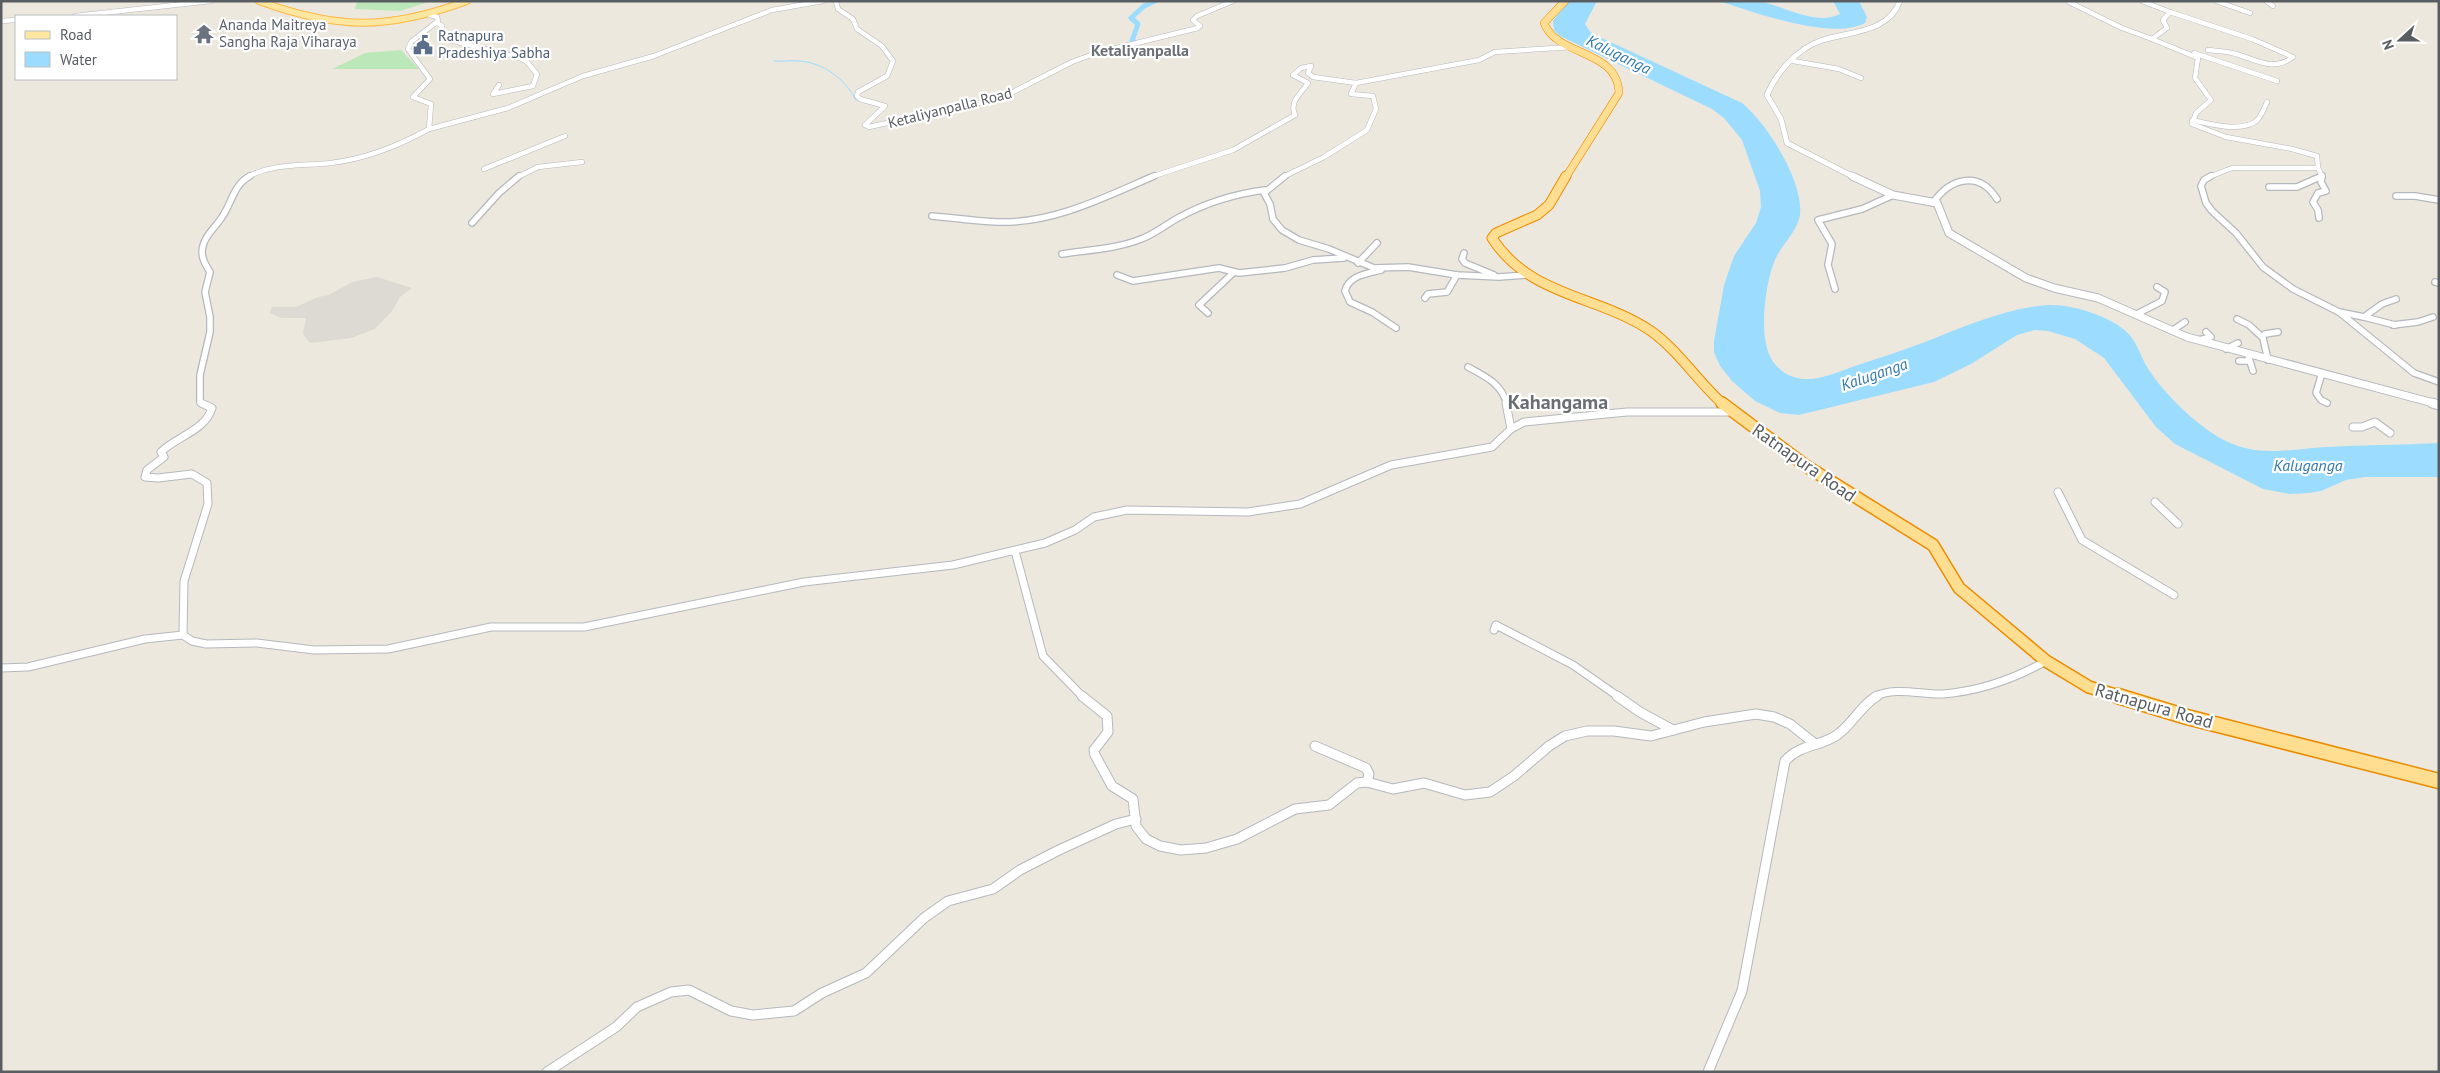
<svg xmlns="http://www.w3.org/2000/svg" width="2440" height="1073" viewBox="0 0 2440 1073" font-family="'PT Sans',sans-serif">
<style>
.industrial{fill:#dddad3}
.green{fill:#bce7b8}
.water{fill:#9cddff}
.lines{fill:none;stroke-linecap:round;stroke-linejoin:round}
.stream{stroke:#9cddff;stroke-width:1}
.canal{stroke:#9cddff;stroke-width:5}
.minor-far3-casing{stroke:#b5b8bd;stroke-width:5.5}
.minor-far2-casing{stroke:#b5b8bd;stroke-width:8}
.minor-far1-casing{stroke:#b5b8bd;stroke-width:9}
.minor-casing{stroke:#b5b8bd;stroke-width:11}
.tertiary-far2-casing{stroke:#b5b8bd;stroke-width:6}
.tertiary-far1-casing{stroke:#b5b8bd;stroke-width:9}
.tertiary-casing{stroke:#b5b8bd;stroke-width:11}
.primary-casing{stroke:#feb946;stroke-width:8}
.trunk-far3-casing{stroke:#eb8c00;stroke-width:8}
.trunk-far2-casing{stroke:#eb8c00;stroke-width:11}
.trunk-far1-casing{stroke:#eb8c00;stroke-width:14}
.trunk-casing{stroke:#eb8c00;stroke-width:17}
.minor-far3{stroke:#fff;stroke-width:4.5}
.minor-far2{stroke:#fff;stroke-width:5.5}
.minor-far1{stroke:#fff;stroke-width:7}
.minor{stroke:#fff;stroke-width:9}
.tertiary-far2{stroke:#fff;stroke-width:5}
.tertiary-far1{stroke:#fff;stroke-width:7}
.tertiary{stroke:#fff;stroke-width:9}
.primary{stroke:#ffe7a1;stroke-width:6}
.trunk-far3{stroke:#ffde92;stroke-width:7}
.trunk-far2{stroke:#ffde92;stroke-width:9}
.trunk-far1{stroke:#ffde92;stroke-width:11}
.trunk{stroke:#ffde92;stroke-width:14}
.labels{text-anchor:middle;stroke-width:4.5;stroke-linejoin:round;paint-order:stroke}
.far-worship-label{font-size:15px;fill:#5b616d;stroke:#fff;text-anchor:start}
.far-service-label{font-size:15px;fill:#4e5e75;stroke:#fff;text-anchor:start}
.far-street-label{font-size:15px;fill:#585d61;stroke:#fff}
.far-quarter-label{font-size:16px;font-weight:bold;fill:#696f73;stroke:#fff}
.far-water-label{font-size:16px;font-style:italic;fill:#307ab0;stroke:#fff}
.street-label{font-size:18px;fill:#585d61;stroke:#fff}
.quarter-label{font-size:20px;font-weight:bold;fill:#696f73;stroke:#fff}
</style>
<rect width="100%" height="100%" fill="#ede8de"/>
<polygon class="industrial" points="377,277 412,288 400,297 392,311 375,329 351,338 310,343 303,334 306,318 281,318 270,313 272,307 296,307 318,297 329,295 352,282"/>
<g class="green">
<polygon points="357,1 432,1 400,11 355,9"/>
<polygon points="401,50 419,69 332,69 365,53"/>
</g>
<g class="water">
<path d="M1569 1H1597L1585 24 1591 33 1742 103C1767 123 1804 182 1800 215 1798 231 1781 245 1775 260 1765 283 1758 339 1772 360 1781 374 1795 380 1812 379 1828 377 1845 369 1861 364 1882 357 1904 350 1925 342 1964 327 2005 308 2048 305 2072 304 2117 317 2132 338 2139 348 2142 360 2149 370 2165 395 2201 430 2228 442 2259 457 2293 449 2325 447 2363 445 2401 445 2439 443V477H2365L2346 480 2321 491 2309 493 2289 494 2263 489 2175 444 2156 427 2104 358 2075 339 2048 331 2035 330 2017 335 1971 364 1934 382 1799 415 1780 413 1755 401 1732 381 1720 366 1714 352V341L1724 285 1734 256 1756 223 1761 207 1760 191 1742 140 1724 118 1712 109 1560 36 1554 30 1553 21Z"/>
<path d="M1719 1C1731 1 1745 0 1757 1 1782 4 1813 27 1840 14L1833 1H1859L1867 17 1865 23C1832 41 1753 12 1719 1Z"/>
</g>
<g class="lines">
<path class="stream" d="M774 61C782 62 790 60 798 61 823 62 845 79 856 100L861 101"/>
<polyline class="canal" points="1135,42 1132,41 1138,24 1131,18 1144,6 1155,1"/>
<defs>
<g id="minor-far3">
<polyline points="836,1 838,9 853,19 857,29 882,46 893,61 887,76 858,92 857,96 860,99 885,106 865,125 869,127 1001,98 1072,62 1096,53 1198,28 1200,26 1193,20 1197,16 1233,1"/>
<polyline points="2142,1 2170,12 2163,20 2167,28 2152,39 2198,58 2195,78 2211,100 2196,113 2192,124 2226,137 2292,149 2317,156 2318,168 2232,168 2209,177"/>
<polyline points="2216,1 2250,13"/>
<polyline points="2266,1 2273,6"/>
<polyline points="2069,2 2122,28 2152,39"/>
<path d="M2170 12 2252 39 2293 57C2273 72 2257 60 2236 54 2227 51 2217 51 2208 50"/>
<polyline points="75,16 211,1"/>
<polyline points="1,21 16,20"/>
<polyline points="437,23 442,26 442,34 446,39 520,58 527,62 537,74 533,86 493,94 499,85"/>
<polyline points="2194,53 2277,81"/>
<polyline points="1793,61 1839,69 1861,78"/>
<polyline points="1356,83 1479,60 1495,52 1572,47"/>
<path d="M2192 120C2209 124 2239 132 2255 122 2261 118 2264 108 2267 102"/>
<polyline points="429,129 508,108 583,76 654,56 772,10 823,1"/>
<polyline points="2318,168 2322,176 2319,177"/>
<polyline points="484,169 565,136"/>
<path d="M247 177C274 163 302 166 331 163 364 159 400 145 429 129L431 104 413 97 430 79 408 49 411 42 438 21 437 17 430 15"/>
<polyline points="518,177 538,167 582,162"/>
<path d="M1151 177 1233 150 1295 115C1289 101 1301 94 1308 83L1293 75 1301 68 1311 66 1308 73 1313 77 1356 83 1351 94 1373 96 1376 109 1367 130 1324 157 1283 177"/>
</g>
<g id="minor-far2">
<polyline points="1285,176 1264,193 1270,204 1273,219 1282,230 1299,240 1329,249 1374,268 1408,267 1457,275 1499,277 1526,275"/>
<polyline points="2211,176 2204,180 2201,186 2206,203 2212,211 2236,233 2263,267 2293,289 2339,312 2414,373 2439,382"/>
<polyline points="2269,187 2297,187 2322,176"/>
<polyline points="2396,196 2415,196 2439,200"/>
<path d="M1933 203C1950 178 1979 170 1997 199"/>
<path d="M932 216C954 218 975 221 997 222 1053 224 1105 197 1154 176"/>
<polyline points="2319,218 2318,210 2313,202 2318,193 2326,191 2321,182 2322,176"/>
<polyline points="472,223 499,193 519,176"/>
<polyline points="1464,253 1462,259 1465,263 1494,275"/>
<path d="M1062 254C1088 250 1116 249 1141 239 1155 234 1165 225 1178 218 1205 203 1234 194 1265 190"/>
<polyline points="1358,263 1377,243"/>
<path d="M1381 270C1367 274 1349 275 1345 291L1350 302 1372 312 1396 328"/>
<polyline points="1117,275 1133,281 1219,268 1239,273 1285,268 1313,260 1344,258"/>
<polyline points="2435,282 2439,283"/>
<polyline points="1835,289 1828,265 1832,244 1818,220 1862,209 1893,195"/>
<polyline points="1425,298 1428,294 1447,292 1457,275"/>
<polyline points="2339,312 2364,317 2382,304 2396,299"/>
<polyline points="1208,313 1199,305 1233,273"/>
<polyline points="2137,314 2162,301 2165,292 2157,287"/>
<polyline points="2364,317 2395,325"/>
<polyline points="2237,319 2249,325 2263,338 2268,360"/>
<polyline points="2393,325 2418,322 2433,317"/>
<polyline points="2173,330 2185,322"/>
<polyline points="2265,334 2278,332"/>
<polyline points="2199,340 2211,337 2206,332"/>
<polyline points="2226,349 2238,343"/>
<polyline points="2248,355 2253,371"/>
<polyline points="2239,361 2249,361"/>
<path d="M1468 367C1486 377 1501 383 1507 404"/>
<polyline points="2322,373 2316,393 2321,400 2327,403"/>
<path d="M202 404 200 402V375L210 332V317L205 292 210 272C205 264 200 256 203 246 205 235 216 227 222 217 232 203 233 185 250 176"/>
</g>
<g id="minor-far1">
<path d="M201 403 212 408C205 431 177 436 161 452L164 457 147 470 145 477 158 478 192 474 207 483 208 504 184 581 183 635 192 641 206 644 257 643 314 650 388 649 491 627H584L804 582 953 565 1045 543 1075 530 1094 517 1127 510 1248 512 1300 504 1391 465 1492 447 1511 429 1524 422 1627 412H1732"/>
<polyline points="1506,403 1511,429"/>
<polyline points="2353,427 2362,427 2375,422 2390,433"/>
<polyline points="2058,492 2082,540 2174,595"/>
<polyline points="2155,502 2178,524"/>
<polyline points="1015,551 1043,656 1083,697"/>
<polyline points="1494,630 1496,625 1573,665 1619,697"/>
<polyline points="1,668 28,667 145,639 183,635"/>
<path d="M1874 697C1895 686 1921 695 1943 694 1980 691 2014 679 2046 661"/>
</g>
<g id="minor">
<polyline points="1082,696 1107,716 1108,732 1094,750 1095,755 1112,786 1133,799 1136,826 1146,839 1160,846 1181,850 1206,848 1237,839 1295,809 1329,805 1357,783 1367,782 1393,789 1424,783 1465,795 1490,792 1514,776 1549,746 1565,736 1587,731 1614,731 1651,736 1704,722 1756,714 1774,717 1790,724 1814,743"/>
<polyline points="1617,696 1640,712 1673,730"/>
<polyline points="1315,746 1366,768 1369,774 1367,782"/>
<polyline points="547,1072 616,1027 637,1007 671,992 689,990 731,1011 753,1015 794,1011 822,993 866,973 924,918 948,901 993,889 1020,870 1059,850 1116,824 1136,819"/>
<path d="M1708 1072 1742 991 1785 761C1800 744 1820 747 1837 735 1853 724 1860 706 1877 696"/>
</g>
<path id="tertiary-far2" d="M1854 177 1787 143 1781 119 1767 95C1776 73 1797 49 1820 41 1848 31 1888 34 1900 1"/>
<polyline id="tertiary-far1" points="1852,176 1893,195 1937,203 1949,233 2026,278 2054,288 2098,298 2187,337 2437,404"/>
<polyline id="tertiary" points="2432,403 2439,405"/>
<path id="primary" d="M259 1C338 30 388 30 467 1"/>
<path id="trunk-far3" d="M1565 1 1544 23C1557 57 1618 49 1619 93L1566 177"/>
<path id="trunk-far2" d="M1566 176 1549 205 1537 215 1496 233 1492 238C1530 297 1598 295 1651 331 1679 351 1698 382 1723 404"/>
<polyline id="trunk-far1" points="1722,403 1806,466 1933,545 1959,588 2046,661 2089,687 2122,697"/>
<polyline id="trunk" points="2118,696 2187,717 2439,781"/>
</defs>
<use href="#minor-far3" class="minor-far3-casing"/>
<use href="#minor-far2" class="minor-far2-casing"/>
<use href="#minor-far1" class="minor-far1-casing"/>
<use href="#minor" class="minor-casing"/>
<use href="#tertiary-far2" class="tertiary-far2-casing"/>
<use href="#tertiary-far1" class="tertiary-far1-casing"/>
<use href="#tertiary" class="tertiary-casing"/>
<use href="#primary" class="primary-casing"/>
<use href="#trunk-far3" class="trunk-far3-casing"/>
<use href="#trunk-far2" class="trunk-far2-casing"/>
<use href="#trunk-far1" class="trunk-far1-casing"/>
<use href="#trunk" class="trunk-casing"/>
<use href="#minor-far3" class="minor-far3"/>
<use href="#minor-far2" class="minor-far2"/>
<use href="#minor-far1" class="minor-far1"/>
<use href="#minor" class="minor"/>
<use href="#tertiary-far2" class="tertiary-far2"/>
<use href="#tertiary-far1" class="tertiary-far1"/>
<use href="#tertiary" class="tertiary"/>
<use href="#primary" class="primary"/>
<use href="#trunk-far3" class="trunk-far3"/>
<use href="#trunk-far2" class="trunk-far2"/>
<use href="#trunk-far1" class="trunk-far1"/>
<use href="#trunk" class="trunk"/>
</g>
<defs>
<symbol id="temple-bare" viewBox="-9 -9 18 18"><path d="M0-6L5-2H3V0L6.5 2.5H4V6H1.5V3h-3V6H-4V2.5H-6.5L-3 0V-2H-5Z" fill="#6b7280" stroke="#fff" stroke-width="2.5" paint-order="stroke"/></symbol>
<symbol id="civic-bare" viewBox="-9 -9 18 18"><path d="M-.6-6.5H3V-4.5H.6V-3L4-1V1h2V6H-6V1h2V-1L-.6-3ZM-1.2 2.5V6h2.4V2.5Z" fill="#5c6f8a" stroke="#fff" stroke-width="2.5" paint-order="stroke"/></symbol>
</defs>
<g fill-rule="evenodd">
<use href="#temple-bare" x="190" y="20" width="28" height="28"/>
<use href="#civic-bare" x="409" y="31" width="28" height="28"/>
</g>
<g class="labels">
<g class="far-worship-label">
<text x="219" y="30">Ananda Maitreya<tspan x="219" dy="17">Sangha Raja Viharaya</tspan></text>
</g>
<g class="far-service-label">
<text x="438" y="41">Ratnapura<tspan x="438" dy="17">Pradeshiya Sabha</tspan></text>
</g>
<g class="far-street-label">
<text transform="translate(950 108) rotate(-14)" y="5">Ketaliyanpalla Road</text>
</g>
<g class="far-quarter-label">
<text x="1140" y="56">Ketaliyanpalla</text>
</g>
<g class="far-water-label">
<text transform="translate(1619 54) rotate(26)" y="6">Kaluganga</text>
<text transform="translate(1874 374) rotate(-19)" y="6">Kaluganga</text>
<text x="2308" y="471">Kaluganga</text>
</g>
<g class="street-label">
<text transform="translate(1804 463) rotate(35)" y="6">Ratnapura Road</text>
<text transform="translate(2154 706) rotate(16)" y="6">Ratnapura Road</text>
</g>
<g class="quarter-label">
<text x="1558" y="409">Kahangama</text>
</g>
</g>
<rect width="2440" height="1073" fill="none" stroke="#585d61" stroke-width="5"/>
<rect x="15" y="15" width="162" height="65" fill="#ffffff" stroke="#bcbec0"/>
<rect x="25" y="31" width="25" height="8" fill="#ffe7a1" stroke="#bcbec0"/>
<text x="60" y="40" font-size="15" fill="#585d61">Road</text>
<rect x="25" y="52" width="25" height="15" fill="#9cddff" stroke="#bcbec0"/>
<text x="60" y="65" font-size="15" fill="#585d61">Water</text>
<g transform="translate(2400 40) rotate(249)" stroke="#ffffff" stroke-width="4" paint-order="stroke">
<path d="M0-4L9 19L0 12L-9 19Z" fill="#585d61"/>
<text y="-8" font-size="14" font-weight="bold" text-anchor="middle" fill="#585d61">N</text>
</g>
</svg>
